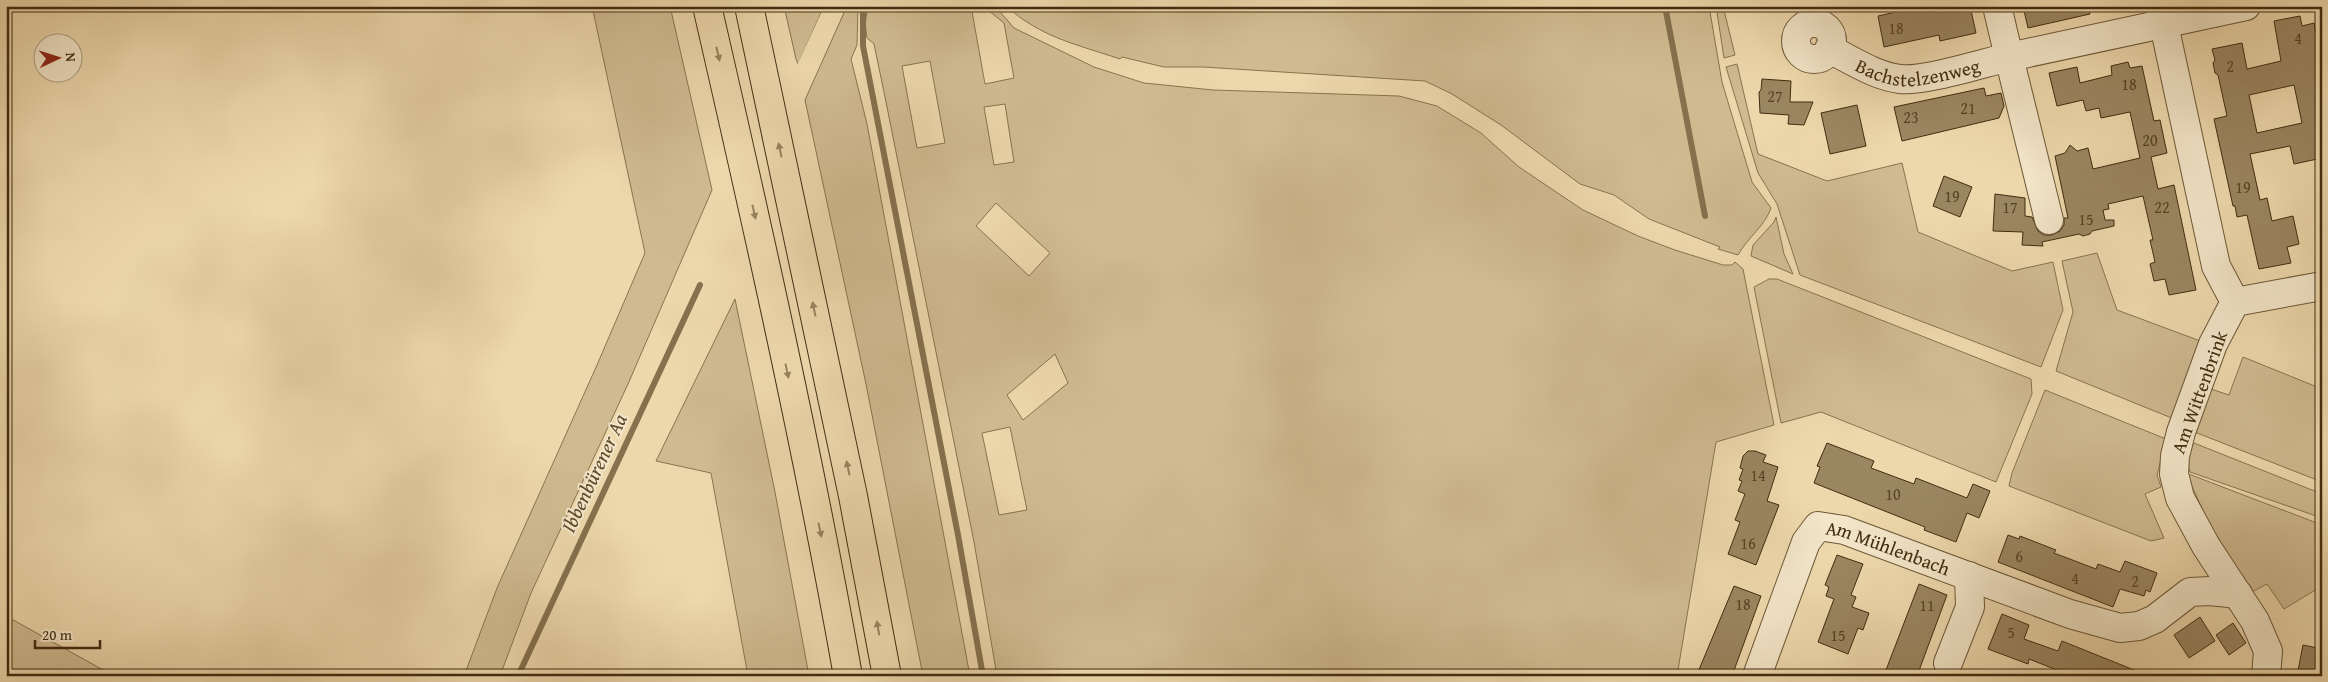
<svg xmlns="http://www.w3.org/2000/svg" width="2328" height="682" viewBox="0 0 2328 682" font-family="'Gentium Book Plus',serif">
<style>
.green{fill:#d0bb91;stroke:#887450;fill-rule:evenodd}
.pier{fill:#edd8ac}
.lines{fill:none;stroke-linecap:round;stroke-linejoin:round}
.stream{stroke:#85714e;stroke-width:6}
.building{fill:#9a8661;stroke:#412d10;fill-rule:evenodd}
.minor-casing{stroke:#6c5837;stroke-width:30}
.highway-casing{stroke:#412d10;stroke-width:30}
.minor{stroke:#f3e6c9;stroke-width:28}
.highway{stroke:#edd8ac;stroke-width:28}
.oneway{fill:#97825e}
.labels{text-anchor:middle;stroke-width:4;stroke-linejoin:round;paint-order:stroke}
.number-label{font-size:16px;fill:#574324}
.street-label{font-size:19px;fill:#412d10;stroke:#f3e6c9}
.water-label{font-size:20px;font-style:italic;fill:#5e492a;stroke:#f3e6c9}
</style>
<rect width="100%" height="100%" fill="#edd8ac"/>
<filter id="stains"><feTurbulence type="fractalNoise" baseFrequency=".004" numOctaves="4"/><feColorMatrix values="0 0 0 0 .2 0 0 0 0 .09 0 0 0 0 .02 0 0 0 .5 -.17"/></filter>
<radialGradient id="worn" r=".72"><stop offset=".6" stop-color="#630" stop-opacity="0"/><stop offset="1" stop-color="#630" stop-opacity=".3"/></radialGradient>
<g class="green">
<polygon points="592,6 670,6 712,190 628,384 531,593 500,676 464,676 497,588 597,365 645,253"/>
<polygon points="784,6 824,6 798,64 796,59"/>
<polygon points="847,6 858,6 857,45 851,59 867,124 970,676 923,676 866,384 805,100"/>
<path d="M868 6H971L985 84 1014 78 1004 23 983 6H995L1014 28 1094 67 1144 83 1213 90 1399 96 1437 106 1481 133 1519 167 1583 210 1638 236 1675 250 1723 265H1732L1735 262 1743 269 1774 425 1716 442 1677 676H997L974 542 885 97 874 44 867 38 865 24ZM930 61 945 143 917 148 902 66ZM1005 104 1014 162 994 165 984 107ZM996 203 1050 253 1029 276 976 226ZM1055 354 1068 383 1023 420 1007 395ZM1010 427 1027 510 999 515 982 433Z"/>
<path d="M1006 6H1709L1722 82 1752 182 1771 208C1765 226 1748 237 1738 255L1718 249 1720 247 1649 219 1614 195 1580 184 1501 125 1452 94 1425 81 1203 67H1164L1122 57 1120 59C1076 44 1042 38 1006 6Z"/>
<polygon points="1716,6 1723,6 1735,55 1724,58"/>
<polygon points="1737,64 1758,154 1827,181 1902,163 1918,232 2012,271 2053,262 2063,310 2041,367 1800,275 1777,204 1758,173 1726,67"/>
<polygon points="1776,217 1784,254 1793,274 1751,256 1753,245 1774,222"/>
<polygon points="2097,253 2117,310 2203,342 2179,421 2056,371 2073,312 2062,261"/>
<polygon points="1769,279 1777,279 2031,379 2032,394 1996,482 1821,412 1781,423 1754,287"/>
<polygon points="735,299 775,492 809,676 748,676 711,473 656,461"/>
<polygon points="2243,357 2322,389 2322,482 2192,431 2208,388 2229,395"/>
<polygon points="2045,390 2166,439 2157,475 2161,487 2145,494 2164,538 2151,541 2009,486 2012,473"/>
<path d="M2194 443 2322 494V518L2190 472C2187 464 2189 451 2194 443Z"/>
<polygon points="2186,473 2322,525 2322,586 2284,609 2267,584 2252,592 2208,522"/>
<polygon points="6,616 114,676 6,676"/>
</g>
<polygon class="pier" points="824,7 831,20 706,291 697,280"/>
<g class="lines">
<g class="stream">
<polyline points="863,6 863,46 958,535 983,676"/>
<polyline points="1665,6 1705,216"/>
<polyline points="518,676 700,285"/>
</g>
</g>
<g class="building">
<polygon points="1923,6 1970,6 1976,33 1940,41 1939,35 1884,47 1878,16"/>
<polygon points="2023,6 2089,6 2090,14 2028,28"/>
<path d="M2300 16 2302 26 2314 23 2322 60V158L2294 164 2290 146 2250 154 2260 200 2267 198 2272 221 2293 216 2299 244 2287 247 2291 263 2259 269 2247 215 2237 217 2235 206H2233L2214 119 2227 116 2218 75 2215 73 2213 63 2215 60 2212 49 2242 43 2247 69 2281 61 2274 21ZM2294 85 2302 123 2257 133 2249 95Z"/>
<polygon points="2128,62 2130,68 2142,66 2154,121 2160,120 2167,153 2151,157 2158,189 2174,185 2196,290 2169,295 2165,279 2154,281 2150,264 2155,262 2150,240 2153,240 2143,196 2108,204 2109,209 2103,210 2105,220 2114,220 2114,226 2092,231 2090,234 2083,236 2079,234 2042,242 2043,246 2022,245 2023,232 1993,231 1995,194 2025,198 2025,216 2032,217 2038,231 2044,235 2052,235 2060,231 2064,225 2064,218 2068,218 2055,156 2065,153 2070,145 2077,151 2088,148 2093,169 2140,158 2130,112 2101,118 2099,108 2086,111 2083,100 2057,106 2049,73 2077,67 2080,83 2112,75 2111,66"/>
<polygon points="1762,79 1791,81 1790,102 1813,102 1804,125 1788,124 1789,115 1760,113 1759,92 1761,90"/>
<polygon points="1984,88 1986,96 2001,93 2004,106 1999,118 1902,141 1894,107"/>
<polygon points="1857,105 1866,146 1830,154 1821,113"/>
<polygon points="1944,176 1972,187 1960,217 1933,206"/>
<polygon points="1827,443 1874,461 1871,468 1914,484 1916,478 1967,498 1973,484 1990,491 1979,518 1967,513 1956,542 1924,530 1925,527 1814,483 1820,467 1817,466"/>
<polygon points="1748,451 1755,451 1766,455 1763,462 1778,467 1767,501 1779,505 1756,565 1728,554 1740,522 1735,520 1745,494 1738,491 1742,481 1739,480 1743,469 1740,468 1743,456"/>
<polygon points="2008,535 2019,539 2020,536 2056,550 2054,553 2096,569 2098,564 2120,572 2125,561 2157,573 2150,592 2146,590 2144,596 2120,589 2113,607 1998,562"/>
<polygon points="1837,555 1863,564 1851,595 1856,597 1852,607 1869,613 1863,630 1858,628 1848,654 1818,642 1834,599 1826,596 1829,587 1825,585"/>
<polygon points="1919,584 1947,595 1917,676 1901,676 1886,670"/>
<polygon points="1734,586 1761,596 1732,676 1709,676 1698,672"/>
<polygon points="2002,614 2029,625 2024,639 2058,651 2062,641 2149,676 2072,676 2029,659 2028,664 1988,649"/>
<polygon points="2200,617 2215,641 2189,658 2174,635"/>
<polygon points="2233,623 2246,643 2229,655 2216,635"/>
<polygon points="2303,645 2322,649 2322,676 2297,676"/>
</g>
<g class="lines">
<defs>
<g id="minor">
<polyline points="1997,6 2009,57 2246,6"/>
<polyline points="2160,6 2216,266 2235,302 2213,344 2181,432 2175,456 2174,474 2180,498 2206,546 2255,621 2268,651 2266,676"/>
<circle cx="1814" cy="41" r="18"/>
<path id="s1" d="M1829 49C1852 60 1875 76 1900 79 1924 82 1983 63 2009 57L2049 220"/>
<polyline points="2235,302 2322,286"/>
<polyline points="1948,663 1970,607 1969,576"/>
<path id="s2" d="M1757 676 1806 542 1818 526 1844 530 2070 614 2120 628 2139 626 2155 619 2190 592 2210 591 2238 594"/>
</g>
<g id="highway">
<path d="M707 6C758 228 808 451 848 676"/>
<polyline points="749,6 853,496 887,676"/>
</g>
</defs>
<use href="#minor" class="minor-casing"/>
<use href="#highway" class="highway-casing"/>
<use href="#minor" class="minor"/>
<use href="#highway" class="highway"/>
</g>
<defs><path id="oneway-solid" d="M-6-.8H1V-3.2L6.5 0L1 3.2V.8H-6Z" transform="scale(1.25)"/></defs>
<g class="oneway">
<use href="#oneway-solid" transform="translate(718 54) rotate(77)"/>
<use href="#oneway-solid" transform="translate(780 150) rotate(-102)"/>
<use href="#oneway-solid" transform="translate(754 212) rotate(77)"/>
<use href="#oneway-solid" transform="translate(814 309) rotate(-102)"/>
<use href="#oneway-solid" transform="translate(787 371) rotate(78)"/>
<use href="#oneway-solid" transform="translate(848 468) rotate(-102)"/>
<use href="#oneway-solid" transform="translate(820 530) rotate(78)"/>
<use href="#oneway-solid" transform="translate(878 628) rotate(-100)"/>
</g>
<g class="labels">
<g class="number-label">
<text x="1896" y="34">18</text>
<text x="2298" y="44">4</text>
<text x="2230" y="72">2</text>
<text x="2129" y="90">18</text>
<text x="1775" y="102">27</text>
<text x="1968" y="114">21</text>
<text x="1911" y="123">23</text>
<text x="2150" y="146">20</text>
<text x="2243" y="193">19</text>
<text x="1952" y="202">19</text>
<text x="2010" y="213">17</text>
<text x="2162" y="213">22</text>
<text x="2086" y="225">15</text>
<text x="1758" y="481">14</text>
<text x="1893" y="500">10</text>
<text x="1748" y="549">16</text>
<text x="2019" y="562">6</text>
<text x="2075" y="584">4</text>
<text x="2135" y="587">2</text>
<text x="1743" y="610">18</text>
<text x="1927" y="611">11</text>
<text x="2011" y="638">5</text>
<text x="1838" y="641">15</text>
</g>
<g class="street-label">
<text dy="7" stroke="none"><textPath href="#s1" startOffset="95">Bachstelzenweg</textPath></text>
<text transform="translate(2199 392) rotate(-70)" y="7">Am Wittenbrink</text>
<text dy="7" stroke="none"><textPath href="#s2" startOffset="236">Am Mühlenbach</textPath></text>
</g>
<g class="water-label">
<text transform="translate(594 473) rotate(-65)" y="7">Ibbenbürener Aa</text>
</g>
</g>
<rect width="2328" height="682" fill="none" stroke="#edd8ac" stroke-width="25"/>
<rect x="8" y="8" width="2313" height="667" fill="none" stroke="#412d10" stroke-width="2.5"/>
<rect x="12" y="12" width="2303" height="657" fill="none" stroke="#412d10"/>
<g transform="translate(58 58) rotate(86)"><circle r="24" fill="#f3e6c9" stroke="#ac9c7f"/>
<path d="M0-4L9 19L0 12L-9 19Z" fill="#8f2418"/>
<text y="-8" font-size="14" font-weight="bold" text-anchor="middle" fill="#412d10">N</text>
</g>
<path d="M35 640v8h65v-8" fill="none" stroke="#412d10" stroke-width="2.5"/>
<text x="42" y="640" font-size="15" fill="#412d10" stroke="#f3e6c9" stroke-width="4" paint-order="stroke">20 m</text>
<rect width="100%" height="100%" filter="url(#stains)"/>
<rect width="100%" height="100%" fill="url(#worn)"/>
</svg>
